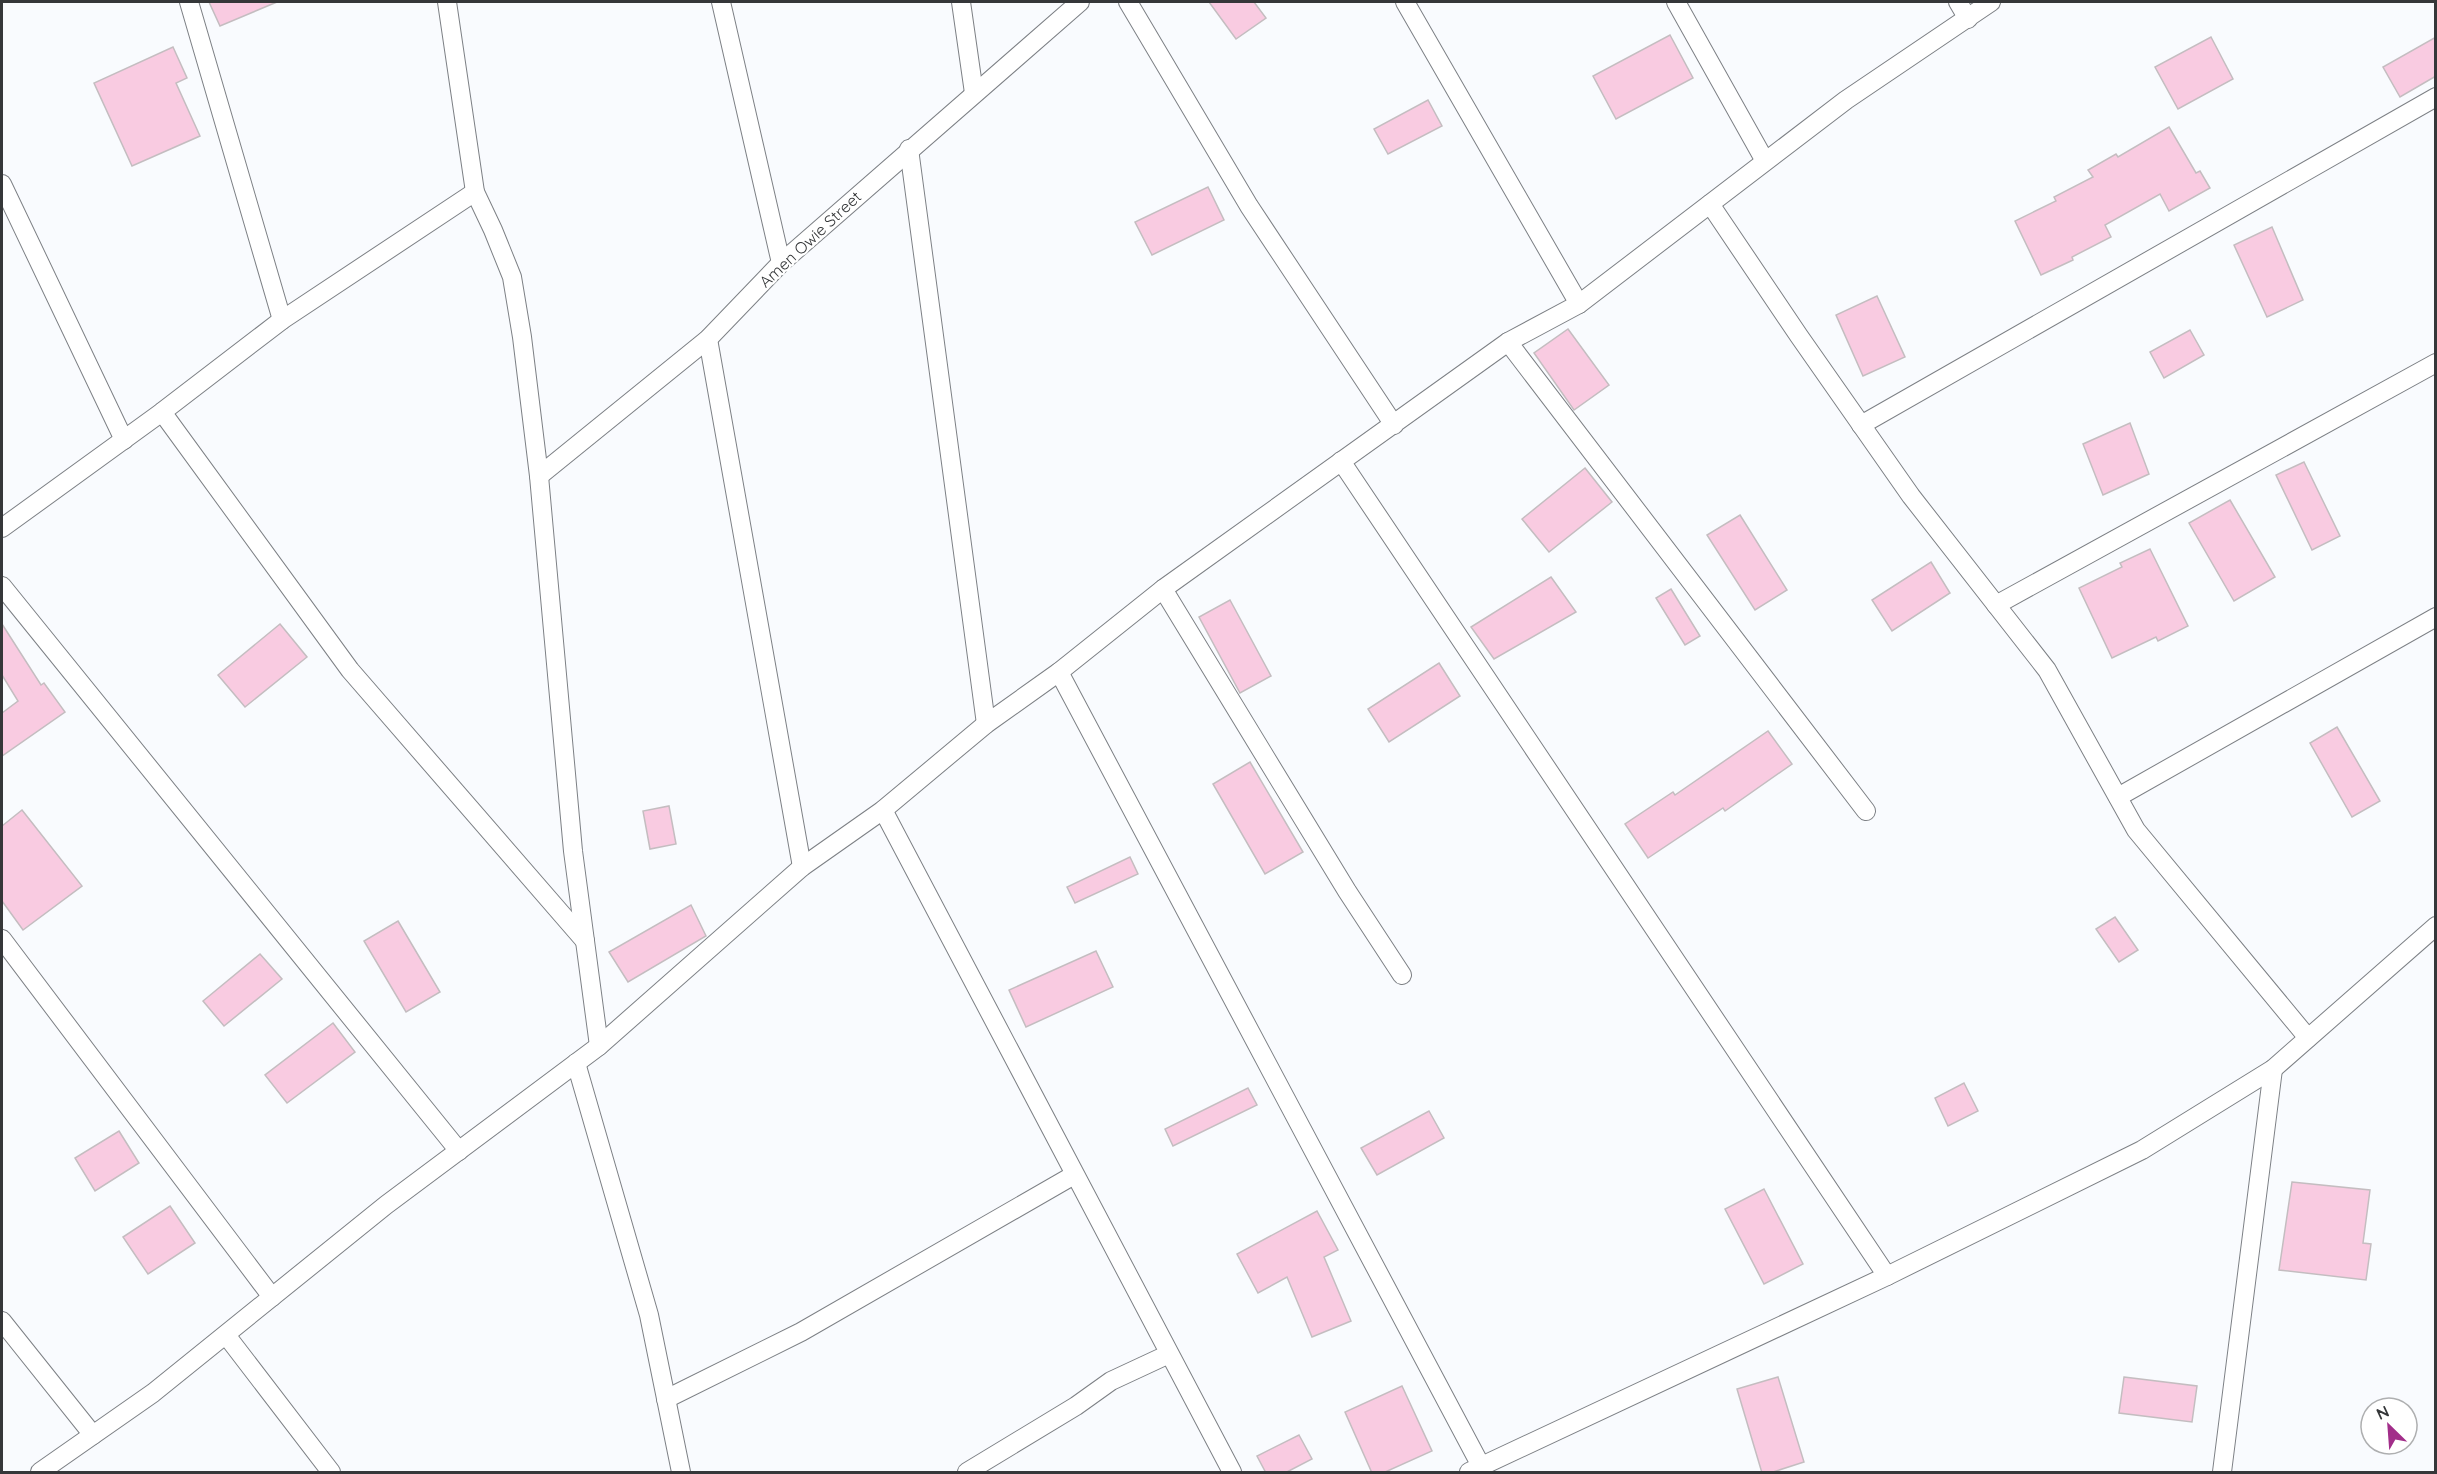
<svg xmlns="http://www.w3.org/2000/svg" width="2437" height="1474" viewBox="0 0 2437 1474" font-family="Quicksand,sans-serif">
<style>
.building{fill:#f9cbe1;stroke:#c4bdc0;stroke-width:1.5}
.lines{fill:none;stroke-linecap:round;stroke-linejoin:round}
.minor-casing{stroke:#7d8085;stroke-width:20}
.minor{stroke:#fff;stroke-width:18}
.labels{text-anchor:middle;stroke-width:4.5;stroke-linejoin:round;paint-order:stroke}
.street-label{font-size:16px;fill:#353739;stroke:#fff}
</style>
<rect width="100%" height="100%" fill="#f9fbfe"/>
<g class="building">
<polygon points="209,2 277,2 220,26"/>
<polygon points="1209,2 1254,2 1266,18 1236,39"/>
<polygon points="1670,35 1693,78 1616,119 1593,76"/>
<polygon points="2211,37 2233,79 2178,109 2155,67"/>
<polygon points="2436,37 2436,76 2400,97 2383,67"/>
<polygon points="173,47 187,78 176,83 200,136 132,166 94,83"/>
<polygon points="1428,100 1442,126 1388,154 1374,129"/>
<polygon points="2169,127 2196,173 2200,171 2210,188 2169,211 2160,194 2105,225 2111,237 2072,257 2073,260 2041,275 2015,221 2056,201 2054,197 2093,177 2088,170 2116,154 2118,157"/>
<polygon points="1208,187 1224,220 1152,255 1135,222"/>
<polygon points="2272,227 2303,300 2267,317 2234,245"/>
<polygon points="1877,296 1905,357 1863,376 1836,315"/>
<polygon points="1568,329 1609,385 1574,410 1534,353"/>
<polygon points="2190,330 2204,355 2164,378 2150,352"/>
<polygon points="2130,423 2149,474 2103,495 2083,444"/>
<polygon points="2304,462 2340,536 2312,550 2276,475"/>
<polygon points="1585,468 1612,502 1549,552 1522,519"/>
<polygon points="2230,500 2275,577 2234,601 2189,523"/>
<polygon points="1740,515 1787,590 1755,610 1707,535"/>
<polygon points="2150,549 2188,626 2158,641 2156,637 2112,658 2079,588 2122,567 2120,563"/>
<polygon points="1931,562 1950,593 1892,631 1872,600"/>
<polygon points="1551,577 1576,612 1494,659 1471,627"/>
<polygon points="1671,589 1700,636 1685,645 1656,598"/>
<polygon points="1230,600 1271,676 1240,693 1199,617"/>
<polygon points="2,624 41,685 44,683 65,712 2,756 2,713 18,701 2,675"/>
<polygon points="280,624 307,657 245,707 218,675"/>
<polygon points="1439,663 1460,696 1389,742 1368,709"/>
<polygon points="2337,727 2380,801 2352,817 2310,743"/>
<polygon points="1768,731 1792,764 1725,811 1723,808 1648,858 1625,824 1673,792 1675,795"/>
<polygon points="1250,762 1303,852 1265,874 1213,784"/>
<polygon points="669,806 676,844 650,849 643,811"/>
<polygon points="22,810 82,886 23,930 2,901 2,826"/>
<polygon points="1130,857 1138,874 1075,903 1067,887"/>
<polygon points="691,905 706,936 628,982 609,952"/>
<polygon points="2115,917 2138,950 2119,962 2096,929"/>
<polygon points="398,921 440,992 406,1012 364,941"/>
<polygon points="1096,951 1113,987 1026,1027 1009,990"/>
<polygon points="260,954 282,979 224,1026 203,1001"/>
<polygon points="333,1023 355,1052 287,1103 265,1075"/>
<polygon points="1964,1083 1978,1111 1948,1126 1935,1098"/>
<polygon points="1248,1088 1257,1105 1173,1146 1165,1129"/>
<polygon points="1429,1111 1444,1138 1377,1175 1361,1148"/>
<polygon points="119,1131 139,1163 95,1191 75,1158"/>
<polygon points="2292,1182 2370,1190 2363,1243 2371,1244 2366,1280 2279,1270"/>
<polygon points="1764,1189 1803,1264 1764,1284 1725,1209"/>
<polygon points="170,1206 195,1243 148,1274 123,1237"/>
<polygon points="1317,1211 1338,1250 1324,1257 1351,1321 1312,1337 1287,1277 1258,1293 1237,1254"/>
<polygon points="1778,1377 1804,1462 1770,1473 1762,1473 1737,1389"/>
<polygon points="2124,1377 2197,1386 2192,1422 2119,1413"/>
<polygon points="1402,1386 1432,1451 1383,1473 1372,1473 1345,1412"/>
<polygon points="1299,1435 1312,1459 1285,1473 1266,1473 1257,1456"/>
</g>
<g class="lines">
<defs>
<g id="minor">
<polyline points="189,2 282,320"/>
<polyline points="447,2 475,192 493,230 512,277 522,337 539,476 573,851 599,1046"/>
<polyline points="721,2 781,263"/>
<polyline points="961,2 974,93"/>
<polyline points="1128,2 1249,206 1394,425"/>
<polyline points="1405,2 1579,304"/>
<polyline points="1676,2 1765,161"/>
<polyline points="1958,2 1968,19"/>
<polyline points="909,149 986,724"/>
<polyline points="2,184 124,440"/>
<polyline points="1710,204 1799,336 1911,496 2047,670 2136,830 2308,1038"/>
<polyline points="708,339 802,867"/>
<polyline points="1508,342 1866,811"/>
<polyline points="162,412 350,670 585,941"/>
<polyline points="1861,425 2436,97"/>
<polyline points="1341,461 1887,1276"/>
<polyline points="539,476 708,339 781,263 1080,2"/>
<polyline points="2,528 162,412 282,320 475,192"/>
<polyline points="2,586 459,1151"/>
<polyline points="1163,589 1347,891 1402,975"/>
<polyline points="1996,605 2436,363"/>
<polyline points="1059,672 1481,1466"/>
<polyline points="2118,797 2436,617"/>
<polyline points="883,810 1232,1472"/>
<polyline points="2,939 272,1297"/>
<polyline points="576,1063 649,1315 681,1472"/>
<polyline points="2,1321 93,1435"/>
<polyline points="226,1335 331,1472"/>
<polyline points="666,1399 801,1332 1074,1175"/>
<polyline points="40,1472 153,1393 386,1205 599,1046 802,867 883,810 986,724 1059,672 1163,589 1508,342 1579,304 1846,100 1991,2"/>
<polyline points="967,1472 1076,1406 1111,1381 1169,1354"/>
<polyline points="1469,1472 1887,1276 2142,1150 2273,1069 2436,926"/>
<polyline points="2222,1472 2273,1069"/>
</g>
</defs>
<use href="#minor" class="minor-casing"/>
<use href="#minor" class="minor"/>
</g>
<g class="labels">
<g class="street-label">
<text transform="translate(810 239) rotate(-43)" y="6">Amen Owie Street</text>
</g>
</g>
<rect width="2437" height="1474" fill="none" stroke="#353739" stroke-width="6"/>
<g transform="translate(2389 1426) rotate(335)"><circle r="28" fill="#ffffff" stroke="#aeafb0" stroke-width="1.5"/>
<path d="M0-4.5L10 22L0 15L-10 22Z" fill="#a22e8a"/>
<text y="-9" font-size="16" font-weight="bold" text-anchor="middle" fill="#353739">N</text>
</g>
</svg>
